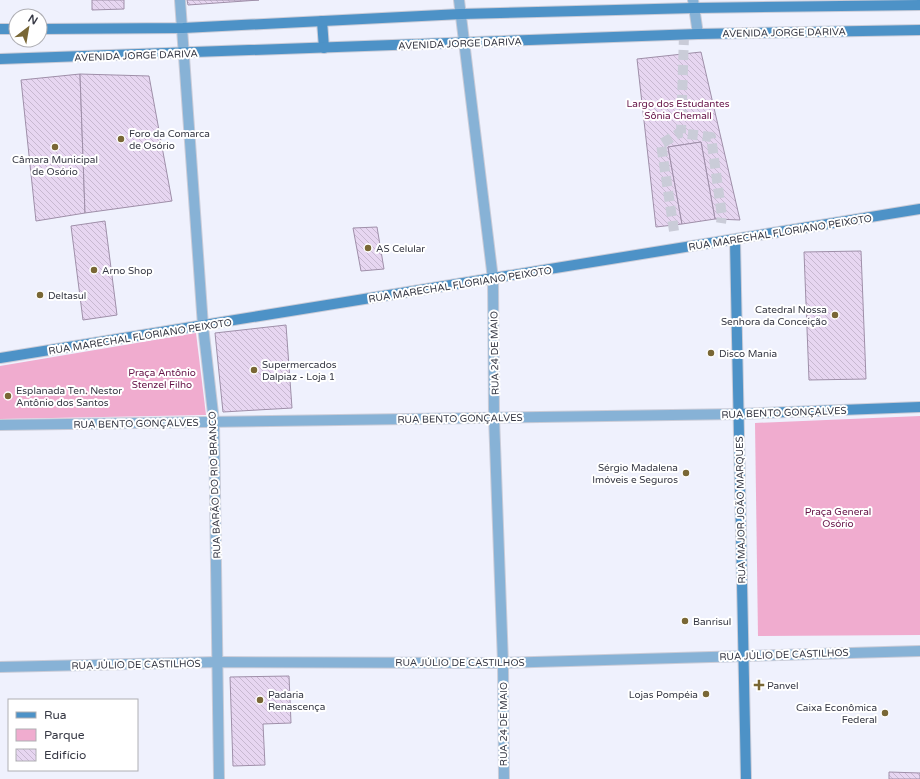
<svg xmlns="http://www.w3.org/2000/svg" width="920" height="779" viewBox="0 0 920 779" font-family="'Varela Round',sans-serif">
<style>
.park{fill:#f0accf}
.building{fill:url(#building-back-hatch);stroke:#9f8fa9}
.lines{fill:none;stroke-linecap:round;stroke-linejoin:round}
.street-tunnel{stroke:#caccd8;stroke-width:10;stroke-dasharray:10 5;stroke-linecap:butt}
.street-casing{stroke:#caccd8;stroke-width:12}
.secondary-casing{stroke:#caccd8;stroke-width:12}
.street{stroke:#87b2d6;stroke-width:10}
.secondary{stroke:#4d92c7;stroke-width:10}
.poi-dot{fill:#796735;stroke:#fff;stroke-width:1.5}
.labels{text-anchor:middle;stroke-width:4;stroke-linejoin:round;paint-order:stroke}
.street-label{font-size:10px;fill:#363844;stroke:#fff}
.park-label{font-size:10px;fill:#651347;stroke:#fff}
.poi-label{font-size:10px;fill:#363844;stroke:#fff;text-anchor:start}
</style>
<defs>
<pattern id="building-back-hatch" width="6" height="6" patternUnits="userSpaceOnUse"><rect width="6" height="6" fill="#e7d6f1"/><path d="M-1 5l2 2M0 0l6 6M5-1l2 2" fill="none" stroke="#c7b8d0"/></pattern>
</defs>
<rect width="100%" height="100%" fill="#eff1fd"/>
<g class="park">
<polygon points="196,333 206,415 0,419 0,366"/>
<polygon points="920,416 920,635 758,636 755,423"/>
</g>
<g class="building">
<polygon points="92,0 124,0 124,9 92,10"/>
<polygon points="187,0 259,0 188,5"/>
<polygon points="701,52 740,220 715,219 701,142 668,147 682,224 656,227 637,59"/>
<polygon points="80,74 85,213 36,221 21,80"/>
<polygon points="80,74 149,76 172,201 85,213"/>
<polygon points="701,142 715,219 682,224 668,147"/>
<polygon points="105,221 117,315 83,320 71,226"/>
<polygon points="377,227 384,269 361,271 353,228"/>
<polygon points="861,251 866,379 809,380 804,252"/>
<polygon points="286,325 292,408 223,412 215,333"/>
<polygon points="289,676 291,723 263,724 265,765 233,766 230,677"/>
<polygon points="889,772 920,773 920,779 889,779"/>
</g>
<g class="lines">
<g class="street-tunnel">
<polyline points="684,35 681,133 711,137 722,216 721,223"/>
<polyline points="674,231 661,144 681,132"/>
</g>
<defs>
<g id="street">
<polyline points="180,0 203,326 214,422 219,779"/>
<polyline points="459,0 493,279 494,417 503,663 504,779"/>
<polyline points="693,0 698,34"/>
<polyline points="0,425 738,414"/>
<polyline points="0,667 218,662 503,663 920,651"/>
</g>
<g id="secondary">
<polyline points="322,21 324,48"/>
<polyline points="0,29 16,29"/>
<polyline points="40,29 183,28 461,14 694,8 920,5"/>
<polyline points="0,59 698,34 920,30"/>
<polyline points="735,240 746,779"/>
<polyline points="0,358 920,209"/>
<polyline points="738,414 920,407"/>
</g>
</defs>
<use href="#street" class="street-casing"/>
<use href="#secondary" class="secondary-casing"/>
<use href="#street" class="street"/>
<use href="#secondary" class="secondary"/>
</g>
<g class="poi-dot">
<circle cx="121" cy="139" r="4"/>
<circle cx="55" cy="147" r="4"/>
<circle cx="368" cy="248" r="4"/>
<circle cx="94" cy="270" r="4"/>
<circle cx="40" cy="295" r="4"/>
<circle cx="835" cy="315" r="4"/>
<circle cx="711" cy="353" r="4"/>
<circle cx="254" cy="370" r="4"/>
<circle cx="8" cy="396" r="4"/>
<circle cx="686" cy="473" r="4"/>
<circle cx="685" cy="621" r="4"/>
<path d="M757 679h4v4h4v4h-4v4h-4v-4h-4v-4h4z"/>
<circle cx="706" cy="694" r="4"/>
<circle cx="260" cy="700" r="4"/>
<circle cx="885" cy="713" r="4"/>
</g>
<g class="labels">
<g class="street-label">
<text transform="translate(784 32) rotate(-1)" y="4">AVENIDA JORGE DARIVA</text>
<text transform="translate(460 43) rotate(-2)" y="4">AVENIDA JORGE DARIVA</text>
<text transform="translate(136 55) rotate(-2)" y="4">AVENIDA JORGE DARIVA</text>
<text transform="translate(780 232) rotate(-9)" y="4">RUA MARECHAL FLORIANO PEIXOTO</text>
<text transform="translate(460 284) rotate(-9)" y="4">RUA MARECHAL FLORIANO PEIXOTO</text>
<text transform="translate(140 336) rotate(-9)" y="4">RUA MARECHAL FLORIANO PEIXOTO</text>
<text transform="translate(494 353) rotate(-91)" y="4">RUA 24 DE MAIO</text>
<text transform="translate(784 412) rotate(-2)" y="4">RUA BENTO GONÇALVES</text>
<text transform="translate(460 418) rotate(-1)" y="4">RUA BENTO GONÇALVES</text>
<text transform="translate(136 423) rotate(-1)" y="4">RUA BENTO GONÇALVES</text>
<text transform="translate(214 485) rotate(-92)" y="4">RUA BARÃO DO RIO BRANCO</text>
<text transform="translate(740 510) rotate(-91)" y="4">RUA MAJOR JOÃO MARQUES</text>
<text transform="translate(784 654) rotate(-2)" y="4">RUA JÚLIO DE CASTILHOS</text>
<text x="460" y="666">RUA JÚLIO DE CASTILHOS</text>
<text transform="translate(136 664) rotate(-1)" y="4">RUA JÚLIO DE CASTILHOS</text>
<text transform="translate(503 724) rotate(-90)" y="4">RUA 24 DE MAIO</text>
</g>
<g class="park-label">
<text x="678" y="107">Largo dos Estudantes<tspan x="678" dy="12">Sônia Chemall</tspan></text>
<text x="162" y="376">Praça Antônio<tspan x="162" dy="12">Stenzel Filho</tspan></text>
<text x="838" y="515">Praça General<tspan x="838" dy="12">Osório</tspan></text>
</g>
<g class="poi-label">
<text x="129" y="137">Foro da Comarca<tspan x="129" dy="12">de Osório</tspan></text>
<text x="55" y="163" text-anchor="middle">Câmara Municipal<tspan x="55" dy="12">de Osório</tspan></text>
<text x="376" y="252">AS Celular</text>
<text x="102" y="274">Arno Shop</text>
<text x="48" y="299">Deltasul</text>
<text x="827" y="313" text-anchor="end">Catedral Nossa<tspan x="827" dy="12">Senhora da Conceição</tspan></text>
<text x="719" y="357">Disco Mania</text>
<text x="262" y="368">Supermercados<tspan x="262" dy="12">Dalpiaz - Loja 1</tspan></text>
<text x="16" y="394">Esplanada Ten. Nestor<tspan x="16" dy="12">Antônio dos Santos</tspan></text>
<text x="678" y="471" text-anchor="end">Sérgio Madalena<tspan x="678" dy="12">Imóveis e Seguros</tspan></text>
<text x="693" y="625">Banrisul</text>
<text x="767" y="689">Panvel</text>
<text x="268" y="698">Padaria<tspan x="268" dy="12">Renascença</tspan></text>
<text x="698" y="698" text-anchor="end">Lojas Pompéia</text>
<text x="877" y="711" text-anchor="end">Caixa Econômica<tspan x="877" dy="12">Federal</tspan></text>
</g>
</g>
<rect x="8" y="699" width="130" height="72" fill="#ffffff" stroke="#afafb4"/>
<rect x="16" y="712" width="20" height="6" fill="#4d92c7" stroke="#afafb4"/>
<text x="44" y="719" font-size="12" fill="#363844">Rua</text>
<rect x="16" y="729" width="20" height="12" fill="#f0accf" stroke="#afafb4"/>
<text x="44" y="739" font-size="12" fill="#363844">Parque</text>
<rect x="16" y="749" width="20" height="12" fill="url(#building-back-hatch)" stroke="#afafb4"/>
<text x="44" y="759" font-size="12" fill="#363844">Edifício</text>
<g transform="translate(28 28) rotate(31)"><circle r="19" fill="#ffffff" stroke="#afafb4"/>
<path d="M0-3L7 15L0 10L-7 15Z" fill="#796735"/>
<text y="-6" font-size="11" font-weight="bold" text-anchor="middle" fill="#363844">N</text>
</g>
</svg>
